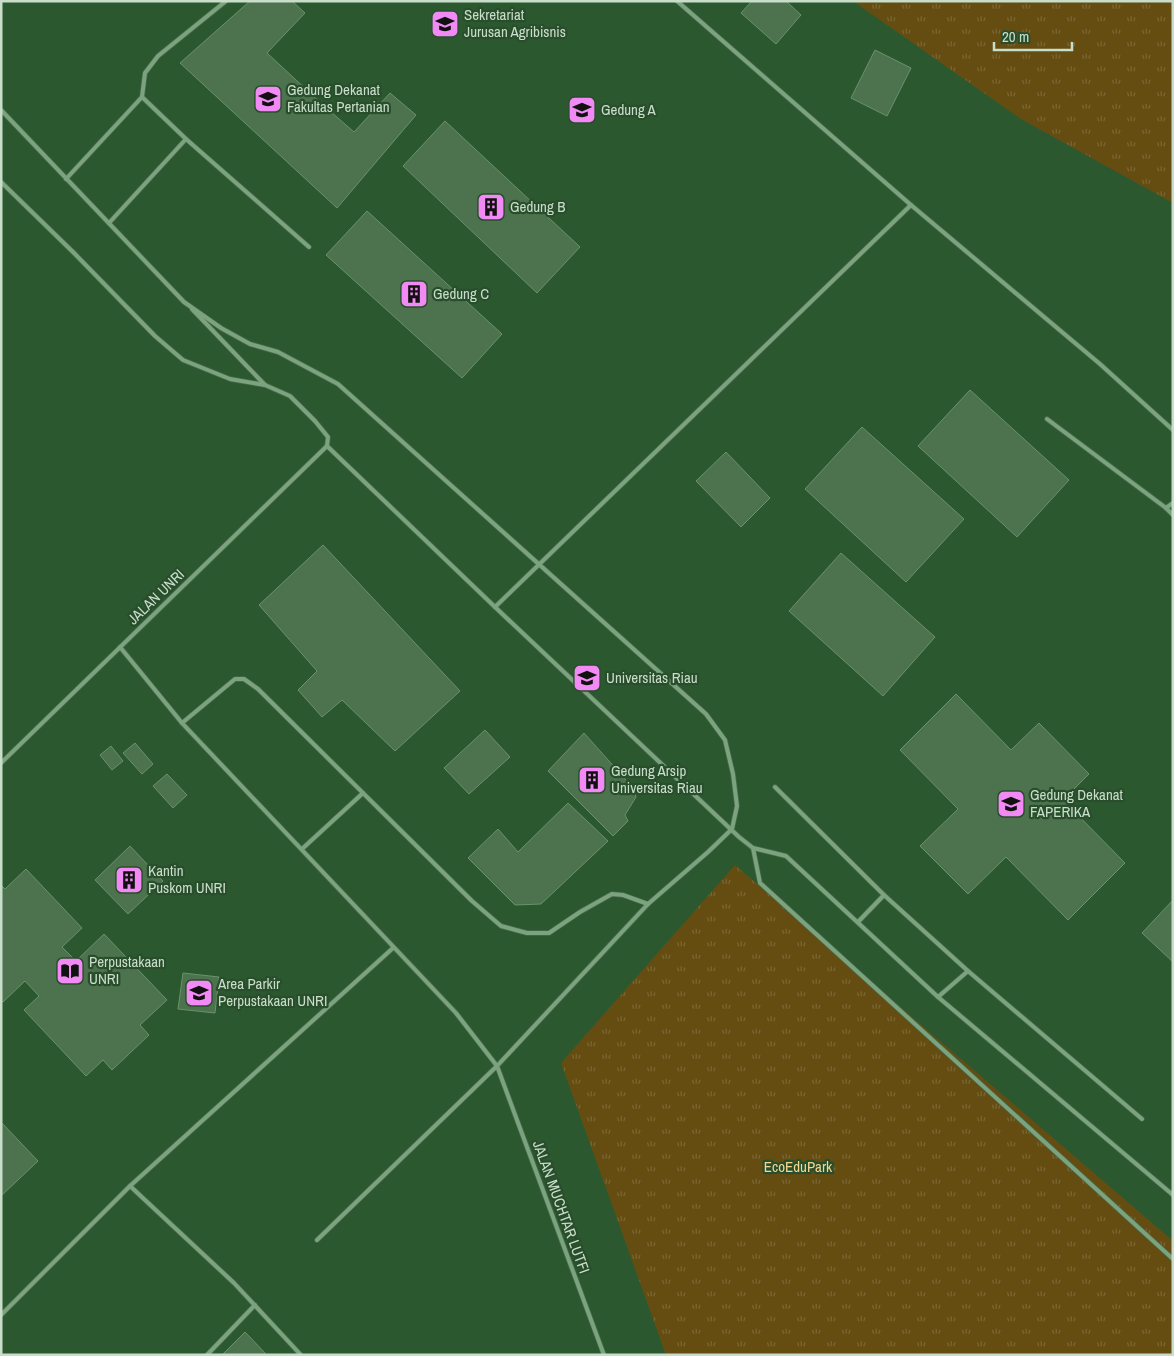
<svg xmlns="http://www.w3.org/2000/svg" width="1174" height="1356" viewBox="0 0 1174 1356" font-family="'Archivo Narrow',sans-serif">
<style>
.built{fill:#2c5830}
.park{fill:url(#park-tufts)}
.building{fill:#4c724e;stroke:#6a926c}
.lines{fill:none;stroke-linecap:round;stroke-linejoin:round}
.service-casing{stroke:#496a4e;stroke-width:5.5}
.service{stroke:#7ba37d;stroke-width:4}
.labels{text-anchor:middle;stroke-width:4.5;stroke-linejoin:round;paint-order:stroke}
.poi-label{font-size:15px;fill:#c9deca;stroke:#294e2c;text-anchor:start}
.street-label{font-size:15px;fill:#c9deca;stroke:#294e2c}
.park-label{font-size:15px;fill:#f6d68e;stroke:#294e2c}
</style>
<defs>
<pattern id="park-tufts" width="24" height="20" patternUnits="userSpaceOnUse" patternTransform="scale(1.25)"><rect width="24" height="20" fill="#654d12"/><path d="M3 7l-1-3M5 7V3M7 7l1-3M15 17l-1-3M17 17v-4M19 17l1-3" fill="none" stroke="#7a6633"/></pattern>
</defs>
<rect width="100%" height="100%" fill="#294e2c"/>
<rect class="built" x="1" y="1" width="1172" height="1354"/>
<g class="park">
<polygon points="853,1 1173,1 1173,203 1021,119"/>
<polygon points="735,865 1173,1241 1173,1355 666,1355 561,1063"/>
</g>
<g class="building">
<polygon points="250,1 292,1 305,13 267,53 323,105 354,132 390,93 416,115 337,208 180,63"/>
<polygon points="752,1 786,1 801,15 776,44 741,13"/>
<polygon points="875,50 911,68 887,116 851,98"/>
<polygon points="445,121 580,247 537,293 403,166"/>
<polygon points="367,211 502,334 462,378 326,255"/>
<polygon points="970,390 1069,480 1017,537 918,446"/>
<polygon points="862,427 964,519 906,582 805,489"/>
<polygon points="726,452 770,498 741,527 696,481"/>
<polygon points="323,545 460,691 395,751 342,700 322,717 298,690 317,671 259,605"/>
<polygon points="841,553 935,637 883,696 789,611"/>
<polygon points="956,694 1011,750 1039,723 1089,774 1063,800 1125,863 1068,920 1006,857 968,894 920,846 958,809 900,750"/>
<polygon points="485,730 510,757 469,794 444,768"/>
<polygon points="584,733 634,789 636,797 625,815 628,821 613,836 548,771"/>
<polygon points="135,743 153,764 142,774 123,753"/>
<polygon points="111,746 123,761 112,770 100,755"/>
<polygon points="167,774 187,795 173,808 153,786"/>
<polygon points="568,803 608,841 541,904 515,905 468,858 498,829 518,852"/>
<polygon points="130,846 163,881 128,914 95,880"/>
<polygon points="26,869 82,928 62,947 76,961 104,934 167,1000 140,1025 149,1035 112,1070 103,1060 86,1076 24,1010 39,996 25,981 3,1002 1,1000 1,885 5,889"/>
<polygon points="1173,900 1173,962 1142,933"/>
<polygon points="183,973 219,977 215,1013 178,1009"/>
<polygon points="1,1122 38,1161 1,1196"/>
<polygon points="245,1332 267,1355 222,1355"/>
</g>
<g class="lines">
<defs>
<g id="service">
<polyline points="226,1 158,56 145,73 142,97 186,139 309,247"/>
<polyline points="677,1 911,205 1100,364 1173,430"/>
<polyline points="1,110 184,302 221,328 250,344 278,352 338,384 706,714 725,740 733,774 737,806 732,829 708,852 648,904 497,1066 317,1240"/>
<polyline points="66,179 142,97"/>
<polyline points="1,182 73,252 155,336 183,360 230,379 265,385 290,396 315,421 328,437 327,446"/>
<polyline points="109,223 186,139"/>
<polyline points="192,309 265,385"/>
<polyline points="1047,419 1166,508 1173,515"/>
<polyline points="327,446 495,607 739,837 753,848 786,856 938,997 1173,1195"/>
<polyline points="1166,508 1173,503"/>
<polyline points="495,607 911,205"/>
<polyline points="120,647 182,723 456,1013 497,1066 604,1355"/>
<polyline points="182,723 235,679 244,679 258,689 472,901 501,926 527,933 549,933 580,912 612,894 623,895 648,904"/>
<polyline points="1,763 327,446"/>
<polyline points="775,787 884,895 968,971 1142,1119"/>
<polyline points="753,848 760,883 1173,1259"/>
<polyline points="302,849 363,793"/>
<polyline points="858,922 884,895"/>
<polyline points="938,997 968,971"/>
<polyline points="130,1186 234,1283 301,1355"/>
<polyline points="1,1315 130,1186 393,948"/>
<polyline points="207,1355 255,1305"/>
</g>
</defs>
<use href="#service" class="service-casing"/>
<use href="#service" class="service"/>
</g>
<defs>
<symbol id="university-square" viewBox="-11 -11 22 22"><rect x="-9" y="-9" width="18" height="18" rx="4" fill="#f18af4" stroke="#294e2c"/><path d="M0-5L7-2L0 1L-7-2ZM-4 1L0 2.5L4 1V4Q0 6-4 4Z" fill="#111"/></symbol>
<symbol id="building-square" viewBox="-11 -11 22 22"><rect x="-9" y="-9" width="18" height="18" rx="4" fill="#f18af4" stroke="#294e2c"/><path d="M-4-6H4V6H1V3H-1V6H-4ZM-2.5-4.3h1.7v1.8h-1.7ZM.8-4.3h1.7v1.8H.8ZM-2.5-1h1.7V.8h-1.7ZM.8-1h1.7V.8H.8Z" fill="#111"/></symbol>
<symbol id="library-square" viewBox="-11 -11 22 22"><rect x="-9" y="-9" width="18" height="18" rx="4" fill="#f18af4" stroke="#294e2c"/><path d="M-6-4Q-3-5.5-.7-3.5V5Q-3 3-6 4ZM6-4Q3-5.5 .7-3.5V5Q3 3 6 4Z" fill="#111"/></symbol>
</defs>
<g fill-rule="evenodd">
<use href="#university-square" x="429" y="8" width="32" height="32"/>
<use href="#university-square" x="252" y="83" width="32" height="32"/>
<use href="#university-square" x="566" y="94" width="32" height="32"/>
<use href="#building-square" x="475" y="191" width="32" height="32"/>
<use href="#building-square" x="398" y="278" width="32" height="32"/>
<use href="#university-square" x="571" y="662" width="32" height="32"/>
<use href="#building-square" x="576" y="764" width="32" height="32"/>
<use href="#university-square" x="995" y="788" width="32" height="32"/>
<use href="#building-square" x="113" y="864" width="32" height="32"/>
<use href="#library-square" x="54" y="955" width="32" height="32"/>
<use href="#university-square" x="183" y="977" width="32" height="32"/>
</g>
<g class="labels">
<g class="poi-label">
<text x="464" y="20">Sekretariat<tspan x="464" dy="17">Jurusan Agribisnis</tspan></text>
<text x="287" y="95">Gedung Dekanat<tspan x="287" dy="17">Fakultas Pertanian</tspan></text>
<text x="601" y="115">Gedung A</text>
<text x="510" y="212">Gedung B</text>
<text x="433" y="299">Gedung C</text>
<text x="606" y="683">Universitas Riau</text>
<text x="611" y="776">Gedung Arsip<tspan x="611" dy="17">Universitas Riau</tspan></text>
<text x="1030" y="800">Gedung Dekanat<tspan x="1030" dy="17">FAPERIKA</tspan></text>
<text x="148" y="876">Kantin<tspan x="148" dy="17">Puskom UNRI</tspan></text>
<text x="89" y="967">Perpustakaan<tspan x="89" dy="17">UNRI</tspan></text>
<text x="218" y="989">Area Parkir<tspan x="218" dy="17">Perpustakaan UNRI</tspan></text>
</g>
<g class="street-label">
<text transform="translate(156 597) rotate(-44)" y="5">JALAN UNRI</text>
<text transform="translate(561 1207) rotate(70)" y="5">JALAN MUCHTAR LUTFI</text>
</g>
<g class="park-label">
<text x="798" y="1172">EcoEduPark</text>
</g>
</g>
<rect width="1174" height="1356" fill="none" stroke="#c9deca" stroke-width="5"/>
<path d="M994 42v8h78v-8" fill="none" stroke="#c9deca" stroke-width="2.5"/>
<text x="1002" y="42" font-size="15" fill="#c9deca" stroke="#294e2c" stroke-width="4" paint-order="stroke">20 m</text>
</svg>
